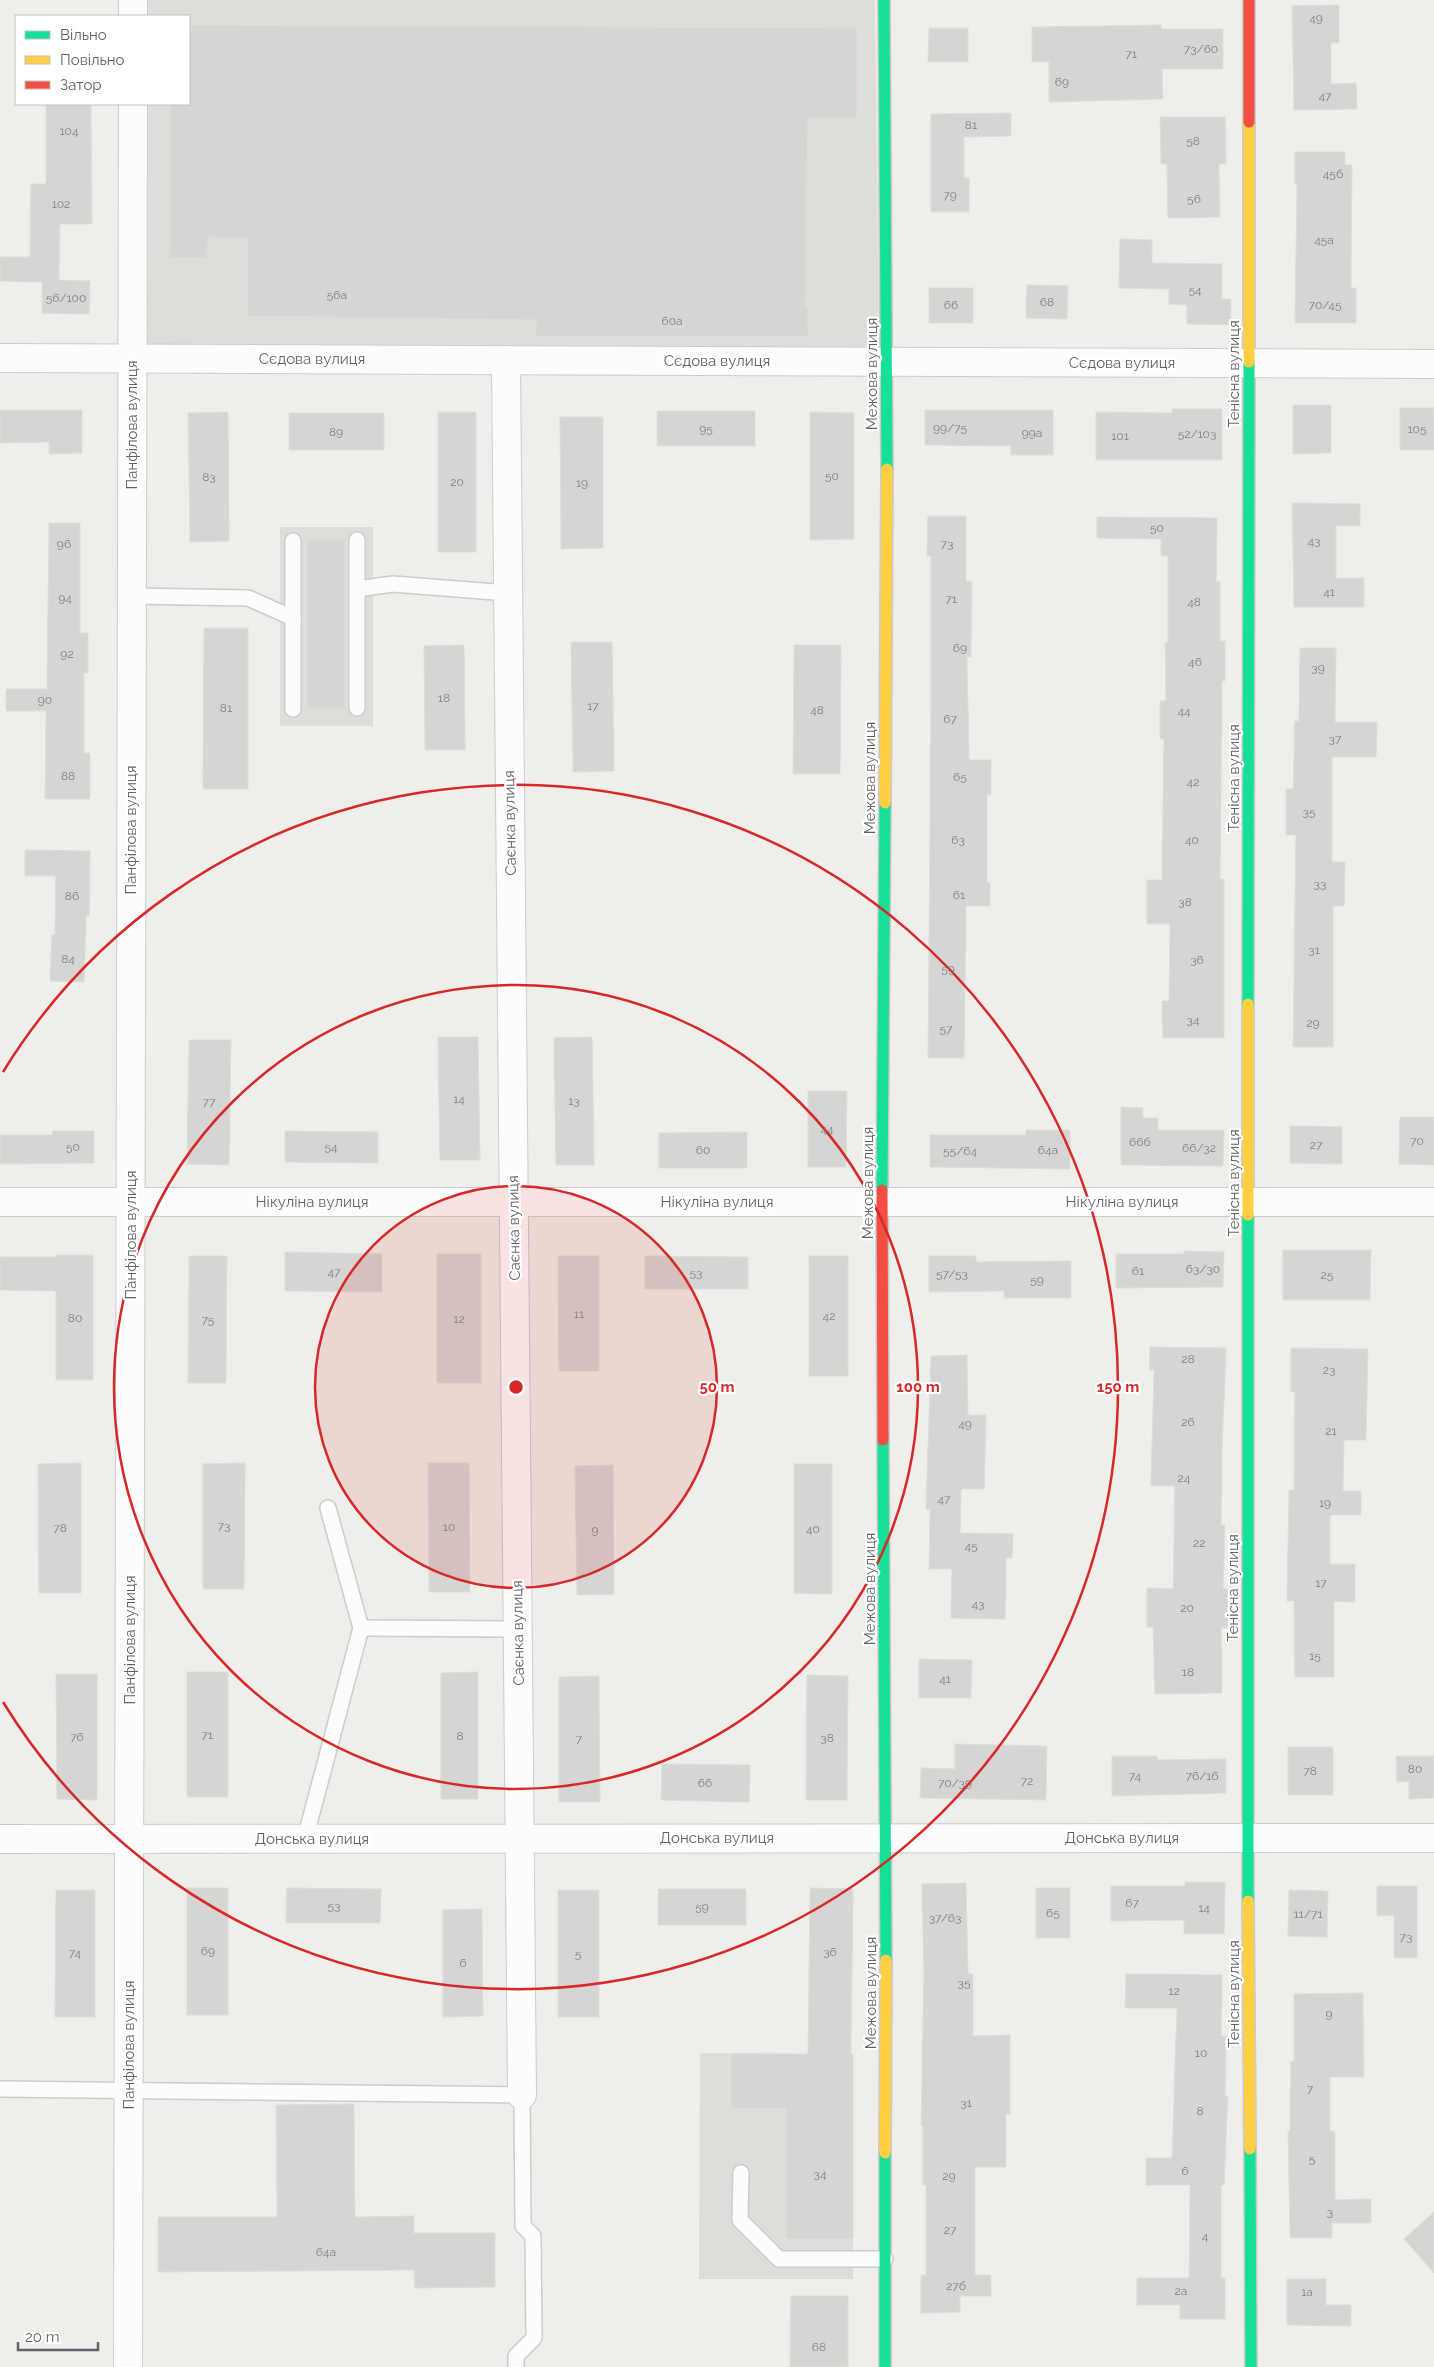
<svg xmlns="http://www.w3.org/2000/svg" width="1434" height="2367" viewBox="0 0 1434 2367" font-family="Raleway,sans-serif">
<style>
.industrial{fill:#dfddda}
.building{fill:#d6d5d3;stroke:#deddd9}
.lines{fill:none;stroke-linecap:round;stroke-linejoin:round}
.lane-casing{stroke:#cbcccc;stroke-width:18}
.street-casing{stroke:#cbcccc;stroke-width:30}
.fast-casing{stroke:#cacacb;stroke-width:14}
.slow-casing{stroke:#cacacb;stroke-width:14}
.jam-casing{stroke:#cacacb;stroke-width:14}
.lane{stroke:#fdfcfc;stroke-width:15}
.street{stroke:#fdfcfc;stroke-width:28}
.fast{stroke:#16e098;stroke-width:11}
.slow{stroke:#ffcf43;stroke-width:11}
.jam{stroke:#f24e42;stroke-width:11}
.ring{fill:none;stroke:#d62828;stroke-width:2.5}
.labels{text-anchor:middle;stroke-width:4.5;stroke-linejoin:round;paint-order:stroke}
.number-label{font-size:12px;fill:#7e8184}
.street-label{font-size:15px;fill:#5f6368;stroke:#fff}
.centre{fill:#d62828;stroke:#fff;stroke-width:2.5}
.ring-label{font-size:15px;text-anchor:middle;font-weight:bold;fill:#d62828;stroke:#fff;stroke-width:4.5;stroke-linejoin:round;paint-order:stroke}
</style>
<rect width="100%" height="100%" fill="#efeeea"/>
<g class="industrial">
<polygon points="144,0 875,0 879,350 144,350 144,104 189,104 189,16 144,16"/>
<rect x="280" y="527" width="93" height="199"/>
<polygon points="700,2053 853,2054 853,2279 699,2279"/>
</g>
<g class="building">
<polygon points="1339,5 1339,43 1331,43 1331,84 1356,83 1357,109 1294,110 1292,6"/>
<polygon points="189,25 857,28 857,118 808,118 805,307 808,307 808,336 536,336 536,320 247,316 248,238 208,237 207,258 169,258 170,104 189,104"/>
<polygon points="1161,25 1161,29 1223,29 1223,69 1162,69 1163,99 1049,102 1049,62 1032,62 1032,27"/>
<polygon points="929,28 968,28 968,62 928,62"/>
<polygon points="46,104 91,104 92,224 60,224 59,280 90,281 89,314 42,313 42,282 0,281 0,257 30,257 31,184 46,184"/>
<polygon points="1011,113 1011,136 964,137 964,178 969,178 969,212 931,212 931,114"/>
<polygon points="1160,117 1225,117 1226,164 1219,164 1220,217 1168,218 1167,164 1161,164"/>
<polygon points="1295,152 1345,152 1345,165 1352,165 1351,288 1356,288 1356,323 1295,323 1297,184 1295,184"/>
<polygon points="1120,239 1152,240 1152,263 1222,264 1222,299 1231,299 1231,325 1187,324 1187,305 1169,304 1169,289 1119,288"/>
<polygon points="1027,285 1068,286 1067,319 1026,318"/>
<rect x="929" y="288" width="44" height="35"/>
<polygon points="1293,405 1331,405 1331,453 1293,454"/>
<rect x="1400" y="408" width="34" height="42"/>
<polygon points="1172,409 1222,409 1222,460 1096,460 1096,412 1172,413"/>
<polygon points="0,410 82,410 82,453 49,454 49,442 0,443"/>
<polygon points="925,410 1053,410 1053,455 1011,455 1011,446 925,445"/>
<rect x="657" y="411" width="98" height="35"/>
<polygon points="228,412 229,541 190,542 188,413"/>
<rect x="438" y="412" width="38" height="140"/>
<polygon points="810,412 854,413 854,539 810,540"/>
<rect x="289" y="413" width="95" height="37"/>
<polygon points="560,417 603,417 603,548 561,549"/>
<polygon points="1292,503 1360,504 1360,526 1336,526 1336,578 1364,578 1364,607 1294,607"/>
<polygon points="928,516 966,516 966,581 972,582 971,657 967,657 969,760 991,760 991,795 987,795 987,883 990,883 990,906 966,906 964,1058 928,1058 931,700 931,556 927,556"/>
<polygon points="1097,517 1217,518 1216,582 1220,582 1220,641 1225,641 1225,681 1222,681 1220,879 1224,879 1224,1038 1163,1038 1162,1001 1169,1001 1170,924 1147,924 1147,880 1162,880 1164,739 1160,739 1160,701 1166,701 1165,642 1168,642 1168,556 1161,556 1161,539 1097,538"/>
<polygon points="49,523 80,523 80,633 88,633 88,673 84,673 84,753 90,753 90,799 45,799 46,711 6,711 6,689 47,689"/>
<rect x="307" y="540" width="38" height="169"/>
<polygon points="204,628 248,628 248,789 203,789"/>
<polygon points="571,642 612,642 614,771 573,772"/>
<polygon points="464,645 465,750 425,750 424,646"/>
<polygon points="794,645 841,645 840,774 793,774"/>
<polygon points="1300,648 1336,648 1335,722 1377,722 1376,757 1332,757 1332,862 1345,862 1344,906 1333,906 1333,1047 1293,1047 1296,835 1286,835 1286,789 1293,789 1295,721 1299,721"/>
<polygon points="25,850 90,851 89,916 86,916 84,982 50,981 52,935 55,935 56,876 25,876"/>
<polygon points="438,1037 478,1037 480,1160 440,1160"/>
<polygon points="592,1037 594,1165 556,1165 554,1038"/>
<polygon points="189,1040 231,1040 229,1165 187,1164"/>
<polygon points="808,1091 847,1091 846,1167 808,1167"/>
<polygon points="1121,1107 1143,1108 1143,1118 1158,1118 1158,1130 1224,1130 1223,1166 1121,1165"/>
<polygon points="1400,1117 1434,1117 1434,1165 1399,1164"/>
<polygon points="1290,1126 1342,1127 1342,1164 1290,1163"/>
<polygon points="1026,1130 1070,1130 1070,1169 930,1167 930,1135 1026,1135"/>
<polygon points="53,1131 94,1131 94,1163 0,1164 0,1135 52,1135"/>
<polygon points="285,1131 378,1132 378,1163 285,1162"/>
<polygon points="747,1132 747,1168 659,1168 659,1133"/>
<polygon points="1283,1250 1371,1250 1370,1300 1283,1300"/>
<polygon points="1184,1251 1224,1252 1223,1287 1116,1288 1116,1254 1184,1254"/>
<polygon points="285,1252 382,1254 382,1292 285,1291"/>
<rect x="437" y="1254" width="44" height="129"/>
<polygon points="57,1255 93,1255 93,1380 56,1380 56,1291 0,1290 0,1257 57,1257"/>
<polygon points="189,1256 227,1256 226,1383 188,1383"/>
<polygon points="558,1256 599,1256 599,1371 559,1371"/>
<polygon points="645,1256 748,1257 748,1289 645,1289"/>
<rect x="809" y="1256" width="39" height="120"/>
<polygon points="929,1256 976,1256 976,1262 1071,1261 1071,1298 1004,1298 1004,1291 929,1292"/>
<polygon points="1150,1347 1226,1348 1222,1452 1221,1525 1225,1525 1223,1589 1228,1589 1228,1628 1221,1627 1222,1693 1155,1694 1153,1627 1147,1627 1147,1588 1173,1589 1175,1486 1151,1486 1154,1370 1149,1370"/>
<polygon points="1291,1348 1368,1349 1366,1440 1344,1440 1343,1491 1361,1491 1361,1515 1330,1515 1330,1564 1355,1564 1355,1602 1334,1601 1334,1677 1295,1677 1294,1601 1287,1601 1289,1490 1294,1490 1295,1392 1291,1392"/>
<polygon points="967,1355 968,1415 986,1415 984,1489 961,1489 960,1533 1013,1534 1012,1558 1006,1558 1005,1619 951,1618 952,1569 929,1569 930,1509 926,1509 931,1356"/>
<polygon points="81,1463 81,1593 39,1593 38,1464"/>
<polygon points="245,1463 244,1589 203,1589 203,1464"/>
<polygon points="428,1463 469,1463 470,1592 429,1592"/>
<polygon points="794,1464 832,1464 832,1594 794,1593"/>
<polygon points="613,1465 614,1594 577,1595 575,1466"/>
<polygon points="919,1659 972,1660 971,1698 919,1698"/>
<rect x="187" y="1672" width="41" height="125"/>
<polygon points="478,1672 478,1799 441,1799 441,1673"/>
<polygon points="56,1674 97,1674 97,1800 57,1799"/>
<polygon points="807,1675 848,1676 847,1800 806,1800"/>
<polygon points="599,1676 600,1802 559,1802 559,1677"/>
<polygon points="955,1744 1047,1746 1046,1800 920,1798 921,1768 955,1769"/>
<rect x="1288" y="1747" width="45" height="48"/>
<polygon points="1112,1756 1157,1756 1157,1760 1226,1759 1226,1793 1112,1796"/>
<polygon points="1396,1756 1434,1756 1434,1798 1409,1799 1409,1781 1397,1782"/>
<polygon points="662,1764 750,1765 749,1802 661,1800"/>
<polygon points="1185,1882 1225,1882 1224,1934 1184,1934 1184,1920 1111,1921 1111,1886 1185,1886"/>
<polygon points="966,1883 968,1974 973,1974 973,2036 1010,2035 1010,2114 1006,2114 1006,2167 975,2167 975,2275 991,2275 991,2296 960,2296 960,2312 921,2313 921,2275 926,2275 926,2185 923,2185 923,2126 921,2126 924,1973 922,1884"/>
<polygon points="1377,1886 1417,1886 1417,1958 1394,1958 1394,1915 1377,1916"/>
<rect x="187" y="1888" width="41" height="127"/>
<polygon points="287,1888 381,1889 380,1923 286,1923"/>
<polygon points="810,1888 853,1889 851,2054 853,2054 853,2239 786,2239 786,2109 731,2108 731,2054 808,2054"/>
<rect x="1036" y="1888" width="34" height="50"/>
<rect x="658" y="1889" width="88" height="36"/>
<polygon points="56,1890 95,1890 95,2017 55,2017"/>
<rect x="558" y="1890" width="41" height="127"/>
<polygon points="1289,1890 1328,1891 1327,1937 1288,1936"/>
<polygon points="482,1909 483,2016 443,2017 443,1910"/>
<polygon points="1126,1974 1222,1975 1221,2036 1226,2036 1225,2096 1228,2096 1224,2185 1221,2185 1221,2278 1225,2278 1225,2319 1180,2319 1180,2305 1137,2305 1137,2278 1189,2278 1190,2185 1146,2185 1146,2158 1172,2158 1177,2008 1125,2008"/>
<polygon points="1363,1993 1364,2077 1330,2077 1330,2131 1335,2131 1335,2200 1371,2199 1371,2223 1332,2223 1332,2238 1290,2238 1288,2131 1290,2131 1291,2061 1294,2061 1294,1994"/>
<polygon points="354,2104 355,2217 414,2216 414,2233 495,2233 495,2287 415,2288 414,2270 158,2272 158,2217 277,2217 276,2105"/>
<polygon points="1434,2212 1434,2273 1404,2239"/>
<polygon points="1287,2279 1326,2279 1326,2305 1351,2305 1351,2326 1287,2325"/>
<polygon points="791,2296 848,2296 848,2367 790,2367"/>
</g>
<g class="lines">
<defs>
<g id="lane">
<polyline points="357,540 357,708"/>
<polyline points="293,541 293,709"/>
<polyline points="357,589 393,584 508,593"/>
<polyline points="132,596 248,598 293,618"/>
<polyline points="361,1628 518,1629"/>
<polyline points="305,1839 361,1628 328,1508"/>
<polyline points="0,2089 522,2095 523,2226 533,2236 534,2338 516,2356 516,2367"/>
<polyline points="741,2173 740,2220 779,2259 885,2259"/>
</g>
<g id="street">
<polyline points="133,16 133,0"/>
<polyline points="0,358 1434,364"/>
<polyline points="506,360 522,2095"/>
<polyline points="0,1202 1434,1202"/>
<polyline points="0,1839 1434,1838"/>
<polyline points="128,2367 133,104"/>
</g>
<g id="fast">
<polyline points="884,0 887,469"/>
<polyline points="1248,1004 1249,362"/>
<polyline points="882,1190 885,803"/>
<polyline points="1248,1215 1248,1901"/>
<polyline points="883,1440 886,1960"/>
<polyline points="1250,2149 1251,2367"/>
<polyline points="885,2367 885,2153"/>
</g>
<g id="slow">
<polyline points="1249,362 1249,122"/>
<polyline points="885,803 887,469"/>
<polyline points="1248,1215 1248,1004"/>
<polyline points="1248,1901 1250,2149"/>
<polyline points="885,2153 886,1960"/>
</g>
<g id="jam">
<polyline points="1249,122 1249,0"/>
<polyline points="882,1190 883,1440"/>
</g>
</defs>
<use href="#lane" class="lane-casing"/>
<use href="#street" class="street-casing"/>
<use href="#fast" class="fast-casing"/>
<use href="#slow" class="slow-casing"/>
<use href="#jam" class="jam-casing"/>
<use href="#lane" class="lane"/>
<use href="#street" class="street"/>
<use href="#fast" class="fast"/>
<use href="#slow" class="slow"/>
<use href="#jam" class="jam"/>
</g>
<circle cx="516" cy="1387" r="201" fill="#d62828" fill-opacity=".12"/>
<g class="ring">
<circle cx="516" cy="1387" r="201"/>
<circle cx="516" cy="1387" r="402"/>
<path d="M3 1072A602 602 0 1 1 3 1702"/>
</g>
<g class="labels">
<g class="number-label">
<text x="1316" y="22">49</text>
<text x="1201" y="53">73/60</text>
<text x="1131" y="58">71</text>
<text x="1062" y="86">69</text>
<text x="1325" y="100">47</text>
<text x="971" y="129">81</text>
<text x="69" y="135">104</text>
<text x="1193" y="145">58</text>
<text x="1333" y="178">45б</text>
<text x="950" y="199">79</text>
<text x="1194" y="203">56</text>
<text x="61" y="208">102</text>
<text x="1324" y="244">45а</text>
<text x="1195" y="294">54</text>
<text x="337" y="299">56а</text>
<text x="66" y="302">56/100</text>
<text x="1047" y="306">68</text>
<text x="951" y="309">66</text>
<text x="1325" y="309">70/45</text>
<text x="672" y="325">60а</text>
<text x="950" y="432">99/75</text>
<text x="706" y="433">95</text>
<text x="1417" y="433">105</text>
<text x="336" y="436">89</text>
<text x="1032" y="437">99а</text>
<text x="1197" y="438">52/103</text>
<text x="1120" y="440">101</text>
<text x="832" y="480">50</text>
<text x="209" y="481">83</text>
<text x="457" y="486">20</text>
<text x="582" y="487">19</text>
<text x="1157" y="532">50</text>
<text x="1314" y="545">43</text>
<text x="64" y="548">96</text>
<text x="947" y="548">73</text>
<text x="1329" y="596">41</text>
<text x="65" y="602">94</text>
<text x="951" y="603">71</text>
<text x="1194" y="606">48</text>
<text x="960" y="652">69</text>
<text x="67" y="658">92</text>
<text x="1195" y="666">46</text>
<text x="1318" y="672">39</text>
<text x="444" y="702">18</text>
<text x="45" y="704">90</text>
<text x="593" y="710">17</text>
<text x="226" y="712">81</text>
<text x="817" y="714">48</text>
<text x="1184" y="715">44</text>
<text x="950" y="723">67</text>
<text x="1335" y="743">37</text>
<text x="68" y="780">88</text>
<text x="960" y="781">65</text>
<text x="1193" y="786">42</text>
<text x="1309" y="816">35</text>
<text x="958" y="844">63</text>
<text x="1192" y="844">40</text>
<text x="1320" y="888">33</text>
<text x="959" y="899">61</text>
<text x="72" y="900">86</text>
<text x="1185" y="906">38</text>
<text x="1314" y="954">31</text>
<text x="68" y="963">84</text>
<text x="1197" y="964">36</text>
<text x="948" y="973">59</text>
<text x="1193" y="1024">34</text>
<text x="1313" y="1027">29</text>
<text x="946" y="1033">57</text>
<text x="459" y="1103">14</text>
<text x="574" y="1105">13</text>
<text x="209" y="1106">77</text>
<text x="827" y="1133">44</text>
<text x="1417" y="1145">70</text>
<text x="1140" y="1146">66б</text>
<text x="1316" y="1149">27</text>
<text x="73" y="1151">50</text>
<text x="331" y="1151">54</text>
<text x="1199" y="1152">66/32</text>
<text x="703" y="1154">60</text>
<text x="1048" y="1154">64а</text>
<text x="960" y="1155">55/64</text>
<text x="1203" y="1273">63/30</text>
<text x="1138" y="1275">61</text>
<text x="334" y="1276">47</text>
<text x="696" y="1277">53</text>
<text x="952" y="1278">57/53</text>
<text x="1327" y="1279">25</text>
<text x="1037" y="1284">59</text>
<text x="579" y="1318">11</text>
<text x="829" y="1320">42</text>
<text x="75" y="1322">80</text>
<text x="459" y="1323">12</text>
<text x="208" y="1324">75</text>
<text x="1188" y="1363">28</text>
<text x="1329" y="1374">23</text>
<text x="1188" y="1426">26</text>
<text x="965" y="1428">49</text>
<text x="1331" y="1435">21</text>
<text x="1184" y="1482">24</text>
<text x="944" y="1503">47</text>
<text x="1325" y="1507">19</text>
<text x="224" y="1530">73</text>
<text x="449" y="1531">10</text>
<text x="60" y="1532">78</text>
<text x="813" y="1533">40</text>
<text x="595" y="1534">9</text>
<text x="1199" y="1547">22</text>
<text x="971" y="1550">45</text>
<text x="1321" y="1587">17</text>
<text x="978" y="1608">43</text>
<text x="1187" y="1612">20</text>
<text x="1315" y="1660">15</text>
<text x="1188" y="1676">18</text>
<text x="945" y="1683">41</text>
<text x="207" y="1739">71</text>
<text x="460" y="1740">8</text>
<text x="77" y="1741">76</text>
<text x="827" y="1742">38</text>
<text x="579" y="1743">7</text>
<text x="1415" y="1773">80</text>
<text x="1310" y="1775">78</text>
<text x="1135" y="1780">74</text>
<text x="1202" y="1780">76/16</text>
<text x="1027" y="1785">72</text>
<text x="705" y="1787">66</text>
<text x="955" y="1787">70/39</text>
<text x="1132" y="1907">67</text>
<text x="334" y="1910">53</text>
<text x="702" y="1911">59</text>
<text x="1204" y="1912">14</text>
<text x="1053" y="1917">65</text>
<text x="1308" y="1918">11/71</text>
<text x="945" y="1922">37/63</text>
<text x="1406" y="1941">73</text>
<text x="208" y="1955">69</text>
<text x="830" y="1956">36</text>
<text x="75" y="1957">74</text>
<text x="578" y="1958">5</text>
<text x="463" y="1967">6</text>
<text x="964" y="1987">35</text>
<text x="1174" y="1995">12</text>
<text x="1329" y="2018">9</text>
<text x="1201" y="2057">10</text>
<text x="1310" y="2093">7</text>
<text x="966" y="2107">31</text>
<text x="1200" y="2115">8</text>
<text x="1312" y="2163">5</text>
<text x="1185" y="2175">6</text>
<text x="820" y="2178">34</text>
<text x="949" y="2180">29</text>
<text x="1330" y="2216">3</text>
<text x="950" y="2234">27</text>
<text x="1205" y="2240">4</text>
<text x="326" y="2256">64а</text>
<text x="956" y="2290">27б</text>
<text x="1181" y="2295">2а</text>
<text x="1307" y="2296">1а</text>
<text x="819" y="2351">68</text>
</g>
<g class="street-label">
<text x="312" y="364">Сєдова вулиця</text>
<text x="717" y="366">Сєдова вулиця</text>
<text x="1122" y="368">Сєдова вулиця</text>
<text transform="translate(872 374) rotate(-90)" y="5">Межова вулиця</text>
<text transform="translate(1234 374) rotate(-90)" y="5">Тенісна вулиця</text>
<text transform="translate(132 425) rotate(-90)" y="5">Панфілова вулиця</text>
<text transform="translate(870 778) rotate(-90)" y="5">Межова вулиця</text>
<text transform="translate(1234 778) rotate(-90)" y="5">Тенісна вулиця</text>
<text transform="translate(510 823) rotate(-91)" y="5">Саєнка вулиця</text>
<text transform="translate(131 830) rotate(-90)" y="5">Панфілова вулиця</text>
<text transform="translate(868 1183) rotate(-90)" y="5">Межова вулиця</text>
<text transform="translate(1234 1183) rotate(-90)" y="5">Тенісна вулиця</text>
<text x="312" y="1207">Нікуліна вулиця</text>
<text x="717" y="1207">Нікуліна вулиця</text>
<text x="1122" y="1207">Нікуліна вулиця</text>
<text transform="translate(514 1228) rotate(-91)" y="5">Саєнка вулиця</text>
<text transform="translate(131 1235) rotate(-90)" y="5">Панфілова вулиця</text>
<text transform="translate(1233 1588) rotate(-90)" y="5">Тенісна вулиця</text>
<text transform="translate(870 1589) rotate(-90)" y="5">Межова вулиця</text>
<text transform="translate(518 1633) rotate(-91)" y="5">Саєнка вулиця</text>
<text transform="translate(130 1640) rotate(-90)" y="5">Панфілова вулиця</text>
<text x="717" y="1843">Донська вулиця</text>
<text x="1122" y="1843">Донська вулиця</text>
<text x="312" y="1844">Донська вулиця</text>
<text transform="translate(871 1993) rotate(-90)" y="5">Межова вулиця</text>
<text transform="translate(1234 1994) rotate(-90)" y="5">Тенісна вулиця</text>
<text transform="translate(129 2045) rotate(-90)" y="5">Панфілова вулиця</text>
</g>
</g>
<circle cx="516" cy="1387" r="8" class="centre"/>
<g class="ring-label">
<text x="717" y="1392">50 m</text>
<text x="918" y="1392">100 m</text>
<text x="1118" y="1392">150 m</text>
</g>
<rect x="15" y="15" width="175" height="90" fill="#ffffff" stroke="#bfc1c3"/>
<rect x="25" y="31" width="25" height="8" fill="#16e098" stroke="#bfc1c3"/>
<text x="60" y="40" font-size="15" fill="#5f6368">Вільно</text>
<rect x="25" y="56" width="25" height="8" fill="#ffcf43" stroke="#bfc1c3"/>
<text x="60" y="65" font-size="15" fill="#5f6368">Повільно</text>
<rect x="25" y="81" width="25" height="8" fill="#f24e42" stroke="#bfc1c3"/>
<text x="60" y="90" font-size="15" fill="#5f6368">Затор</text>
<path d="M18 2342v8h80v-8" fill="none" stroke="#5f6368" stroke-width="2.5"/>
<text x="25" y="2342" font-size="15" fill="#5f6368" stroke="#ffffff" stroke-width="4" paint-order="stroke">20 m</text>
</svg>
